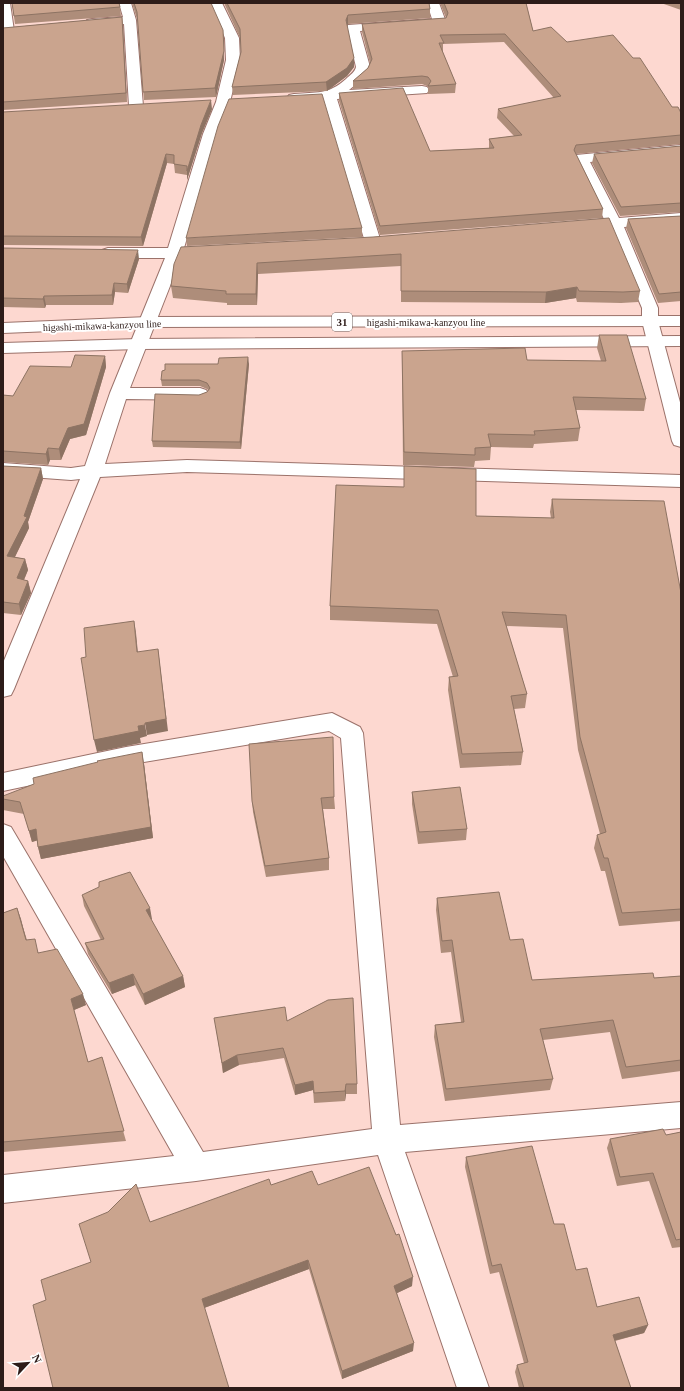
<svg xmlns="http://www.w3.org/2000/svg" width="684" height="1391" viewBox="0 0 684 1391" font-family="'Times New Roman',serif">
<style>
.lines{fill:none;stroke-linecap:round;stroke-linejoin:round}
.street-casing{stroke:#9b726a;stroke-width:2}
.primary-casing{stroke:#9b726a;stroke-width:2}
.street{fill:#fff;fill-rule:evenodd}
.primary{fill:#fff;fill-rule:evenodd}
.wall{fill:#ae8d7a}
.shaded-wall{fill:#8d7363}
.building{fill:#caa48e;stroke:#8d7363}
.labels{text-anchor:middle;stroke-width:4;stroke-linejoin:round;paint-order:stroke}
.far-street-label{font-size:10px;fill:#2d1c19;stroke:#fff}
.shield{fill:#fff;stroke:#6c605e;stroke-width:1}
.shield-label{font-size:11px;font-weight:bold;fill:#2d1c19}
</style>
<rect width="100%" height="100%" fill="#fdd8d0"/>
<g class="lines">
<defs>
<g id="street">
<polygon points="3,3 10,3 14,31 13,34 8,35 3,33"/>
<polygon points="119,3 131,3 136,20 143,106 141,109 136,110 131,109 129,106 124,24 92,27 87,26 86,23 87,20 92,19 123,17"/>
<polygon points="210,3 222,3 239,38 240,60 230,102 217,134 184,248 194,250 196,253 194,256 181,258 130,388 200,388 206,390 209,394 206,398 200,400 126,399 105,464 187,460 681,475 681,487 187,472 100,477 14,689 11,695 3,697 3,663 80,479 71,480 3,475 3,463 71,468 85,466 110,393 165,258 108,258 102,256 100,253 102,250 108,248 168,248 203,134 216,102 226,60 225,38"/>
<path d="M427 3H439L446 22 445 25 360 31 370 67 367 75 349 90 422 86 427 87 429 90 427 93 337 99 381 242 379 245 373 247 367 245 365 242 323 100 294 102 289 101 287 98 289 95 294 94C317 92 328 95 346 79 350 75 355 72 356 67L347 28 348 25 432 19Z"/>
<polygon points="681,145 681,153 590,162 619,218 681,213 681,223 624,227 658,308 658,321 681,406 681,447 674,445 672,441 642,321 642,308 608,228 581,231 575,229 573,226 575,223 604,219 574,158 576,155"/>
<polygon points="332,713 360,727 363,733 400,1125 681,1102 681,1128 405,1152 489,1388 457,1388 378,1155 196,1181 3,1203 3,1175 174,1156 3,856 3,824 11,827 203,1152 372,1129 341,738 329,731 126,765 3,791 3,773 126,747"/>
</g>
<g id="primary">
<polygon points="681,316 681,326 148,327 3,333 3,323 148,317"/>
<polygon points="681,336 681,346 139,349 3,353 3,343 139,339"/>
</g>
</defs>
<use href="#street" class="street-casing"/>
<use href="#primary" class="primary-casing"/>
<use href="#street" class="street"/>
<use href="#primary" class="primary"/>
</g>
<g class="wall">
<polygon points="12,3 120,7 121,16 15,24"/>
<polygon points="132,3 211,3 224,60 216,97 144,100 137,19"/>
<polygon points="224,3 429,3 430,9 430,18 348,24 347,26 354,67 347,76 327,91 233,95 232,87 241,52 240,38"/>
<polygon points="440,3 526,3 533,31 567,42 681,113 681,144 576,154 603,209 602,218 380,235 339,101 339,93 430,151 489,148 489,139 514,136 497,118 498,109 554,98 504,42 443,44 443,51 442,51 456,84 455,93 428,94 428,86 427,86 422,84 353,89 353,81 368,68 370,63 362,32 362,24 446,18"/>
<polygon points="661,3 681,3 681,10"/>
<polygon points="122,17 127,102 3,110 3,28"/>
<polygon points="212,109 202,133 187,180 187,175 175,173 174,164 167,163 143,246 3,245 3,112"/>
<polygon points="681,146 681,212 620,216 592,163 594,154"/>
<polygon points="681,216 681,301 658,303 626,228 628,219"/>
<polygon points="362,228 362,237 187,246 186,238"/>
<polygon points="373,237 640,291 638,302 621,303 577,302 576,298 545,303 401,302 401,266 258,274 257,305 227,305 227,303 173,298 171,286 174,264"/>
<polygon points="3,248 139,259 128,293 115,292 113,305 46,305 45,308 3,307"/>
<polygon points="599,335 646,399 644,411 576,410 580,428 578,441 534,444 533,448 491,447 490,460 475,461 474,467 403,465 402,363 402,351 527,360 601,361 597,348"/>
<polygon points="105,356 106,367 86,435 70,439 61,460 50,460 48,465 3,462 3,395 13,396 71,367"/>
<polygon points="249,364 241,449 153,447 152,441 199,395 207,392 208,390 207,389 200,386 162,386 161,380"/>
<polygon points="3,466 41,468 43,479 28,522 29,528 15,557 25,559 28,570 24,580 28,581 31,593 21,615 3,613"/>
<polygon points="404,466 476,516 551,518 550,512 552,499 681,593 681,921 619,926 605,871 601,871 594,848 597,835 600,834 578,750 563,628 506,626 527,694 525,708 514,709 523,752 521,765 460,768 448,690 449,677 453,677 437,624 330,620 330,606 404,487"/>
<polygon points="144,764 153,838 41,859 38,847 37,840 32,842 24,814 3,810 3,796"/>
<polygon points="412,792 467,829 466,840 418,844 412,804"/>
<polygon points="334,797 335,809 323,809 329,858 329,870 266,877 253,812 252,801"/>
<polygon points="82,895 152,919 151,920 183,976 185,987 145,1005 135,985 112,994 88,954 85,943 101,940 84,906"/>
<polygon points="437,898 510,940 532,980 654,978 681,976 681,1071 622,1079 610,1032 543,1040 553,1079 550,1090 445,1101 434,1037 435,1025 461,1022 451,952 441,953 436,910"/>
<polygon points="17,908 27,940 86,1005 74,1010 88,1062 102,1057 126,1141 3,1152 3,913"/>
<polygon points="287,1021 357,1084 357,1094 346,1094 345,1101 314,1103 313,1090 295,1095 284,1058 239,1065 223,1073 216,1028"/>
<polygon points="681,1132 681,1247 672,1248 649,1181 617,1186 607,1148 610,1139 666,1135"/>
<polygon points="466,1157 554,1224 576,1270 597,1307 648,1325 644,1333 615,1341 631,1388 519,1388 515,1372 517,1365 524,1363 499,1272 490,1274 465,1167"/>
<polygon points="271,1185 318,1185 412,1286 397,1293 413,1351 342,1379 309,1269 204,1308 46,1300 91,1262 150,1222"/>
</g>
<g class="shaded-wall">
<polygon points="348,15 348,24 346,28 346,20"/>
<polygon points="122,17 123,26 127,102 126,93"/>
<polygon points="223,30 224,60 216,97 215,88"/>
<polygon points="354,58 354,67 347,76 327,91 326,82"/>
<polygon points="211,100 212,109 202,133 187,180 187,171 201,125"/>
<polygon points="166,154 167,163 143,246 141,237"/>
<polygon points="138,250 139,259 128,293 127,284"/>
<polygon points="257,263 258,274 257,305 256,294"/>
<polygon points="114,283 115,292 113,305 112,295"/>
<polygon points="577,287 576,298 545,303 546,292"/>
<polygon points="44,296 46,305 45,308 43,299"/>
<polygon points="105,356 106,367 86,435 70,439 61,460 59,449 68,428"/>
<polygon points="248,357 249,364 241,449 240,442"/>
<polygon points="48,448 50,460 48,465 46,454"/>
<polygon points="41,468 43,479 28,522 29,528 10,567 7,556 24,516"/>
<polygon points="25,559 28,570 20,589 17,578"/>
<polygon points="28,581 31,593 21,615 19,604"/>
<polygon points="134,621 136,633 139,664 137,652"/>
<polygon points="158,649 168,731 147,735 145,723"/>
<polygon points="145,725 147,736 140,738 141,743 97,752 94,740 138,726"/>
<polygon points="142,752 144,764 153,838 41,859 38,847"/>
<polygon points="36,829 39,840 32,842 29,831"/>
<polygon points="17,908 21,919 29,951 26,940"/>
<polygon points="150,908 152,919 148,921 146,910"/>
<polygon points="133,974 135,985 112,994 109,983"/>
<polygon points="183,976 185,987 145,1005 143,994"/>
<polygon points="83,994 86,1005 74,1010 71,999"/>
<polygon points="237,1055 239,1065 223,1073 222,1063"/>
<polygon points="313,1081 313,1090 295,1095 295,1085"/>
<polygon points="346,1084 346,1094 345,1101 345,1091"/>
<polygon points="308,1260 309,1269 204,1308 202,1299"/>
<polygon points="413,1277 412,1286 393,1295 394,1286"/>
<polygon points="648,1325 644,1333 609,1342 613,1335"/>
<polygon points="414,1343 413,1351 342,1379 342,1371"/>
</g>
<g class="building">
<polygon points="12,3 119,3 120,7 14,16"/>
<polygon points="134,3 211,3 223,30 224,51 215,88 143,92 137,12"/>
<polygon points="227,3 429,3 430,9 348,15 346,20 354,58 347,68 326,82 232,87 241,52 240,29"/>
<polygon points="444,3 526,3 533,31 551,27 567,42 613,35 633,58 640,58 672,107 678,107 681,113 681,135 576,145 574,150 603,209 380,226 339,93 403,88 430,151 494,148 489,139 522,135 498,109 561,96 505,34 440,35 444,43 439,43 456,84 428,86 431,81 428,77 422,76 353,81 368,68 372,59 362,24 446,18 448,13"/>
<polygon points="122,17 126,93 3,102 3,28"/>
<polygon points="322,94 362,228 186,238 218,126 229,99"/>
<polygon points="211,100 201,125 187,171 187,166 174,164 174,155 166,154 141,237 3,236 3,112"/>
<polygon points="681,146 681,203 621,207 594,154"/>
<polygon points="681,216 681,292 659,294 628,219"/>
<polygon points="609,218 640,291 623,292 579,291 577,287 546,292 401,291 401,254 257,263 256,294 226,294 226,291 171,286 174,264 181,247 373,237"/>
<polygon points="3,248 138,250 127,284 114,283 112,295 44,296 43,299 3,298"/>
<polygon points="599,335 627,335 646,399 573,397 580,428 534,431 535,435 488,434 491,447 475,448 475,455 404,452 402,351 525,348 527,360 606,361"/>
<polygon points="75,355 105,356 84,424 68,428 59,449 48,448 46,454 3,451 3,395 13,396 30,366 71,367"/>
<polygon points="248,357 240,442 152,441 155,394 199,395 207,392 210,388 207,383 199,380 161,380 162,371 165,370 165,364 218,364 219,358"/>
<polygon points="3,466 41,468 24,516 27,517 7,556 25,559 17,578 28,581 19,604 3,602"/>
<polygon points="404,466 476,469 476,516 554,518 552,499 664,501 681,593 681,909 622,913 608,858 604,858 597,835 606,832 580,737 566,615 502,612 527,694 511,696 523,752 462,754 449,677 458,676 438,610 330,606 336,485 404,487"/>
<polygon points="134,621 137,652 158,649 166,719 145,723 145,725 138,726 139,731 94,740 81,658 86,657 84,628"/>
<polygon points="333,737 334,797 321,798 329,858 265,866 252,801 249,744"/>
<polygon points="142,752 151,827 38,847 36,829 29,831 20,802 3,799 3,796 34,784 33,778 98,762 97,761"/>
<polygon points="460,787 467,829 419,832 412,792"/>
<polygon points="130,872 150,908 146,910 183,976 143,994 133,974 109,983 85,943 104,939 82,895 99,887 99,882"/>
<polygon points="499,892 510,940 523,939 532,980 653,973 654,978 681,976 681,1060 626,1067 613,1020 540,1029 553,1079 446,1089 435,1025 464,1022 452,940 442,941 437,898"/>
<polygon points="17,908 26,940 35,939 38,953 57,949 83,994 71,999 88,1062 102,1057 124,1131 3,1142 3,913"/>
<polygon points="353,998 357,1084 346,1084 345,1091 314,1093 313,1081 295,1085 283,1048 237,1055 222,1063 214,1018 285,1007 287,1021 328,1000"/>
<polygon points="663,1129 666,1135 681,1132 681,1239 676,1240 653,1173 620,1177 610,1139"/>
<polygon points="532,1146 554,1224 564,1224 576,1270 587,1268 597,1307 639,1297 648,1325 613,1335 631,1388 524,1388 517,1365 528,1362 501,1264 492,1266 466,1157"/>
<polygon points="369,1167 396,1235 399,1234 413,1277 394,1286 414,1343 342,1371 308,1260 202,1299 229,1388 53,1388 33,1305 46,1300 41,1280 91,1262 79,1224 108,1212 136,1184 150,1222 269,1179 271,1185 312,1171 318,1185"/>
</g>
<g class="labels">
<g class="far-street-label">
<text x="426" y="326">higashi-mikawa-kanzyou line</text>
<text transform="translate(102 325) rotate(-2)" y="4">higashi-mikawa-kanzyou line</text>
</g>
<rect class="shield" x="332" y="313" width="20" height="18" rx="3"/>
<g class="shield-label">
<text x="342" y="326">31</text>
</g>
</g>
<rect width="684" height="1391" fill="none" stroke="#2d1c19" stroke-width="8"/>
<g transform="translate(28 1363) rotate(64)" stroke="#ffffff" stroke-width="3" paint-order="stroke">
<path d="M0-3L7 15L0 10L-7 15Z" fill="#2d1c19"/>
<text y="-6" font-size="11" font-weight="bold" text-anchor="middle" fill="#2d1c19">N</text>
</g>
</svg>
